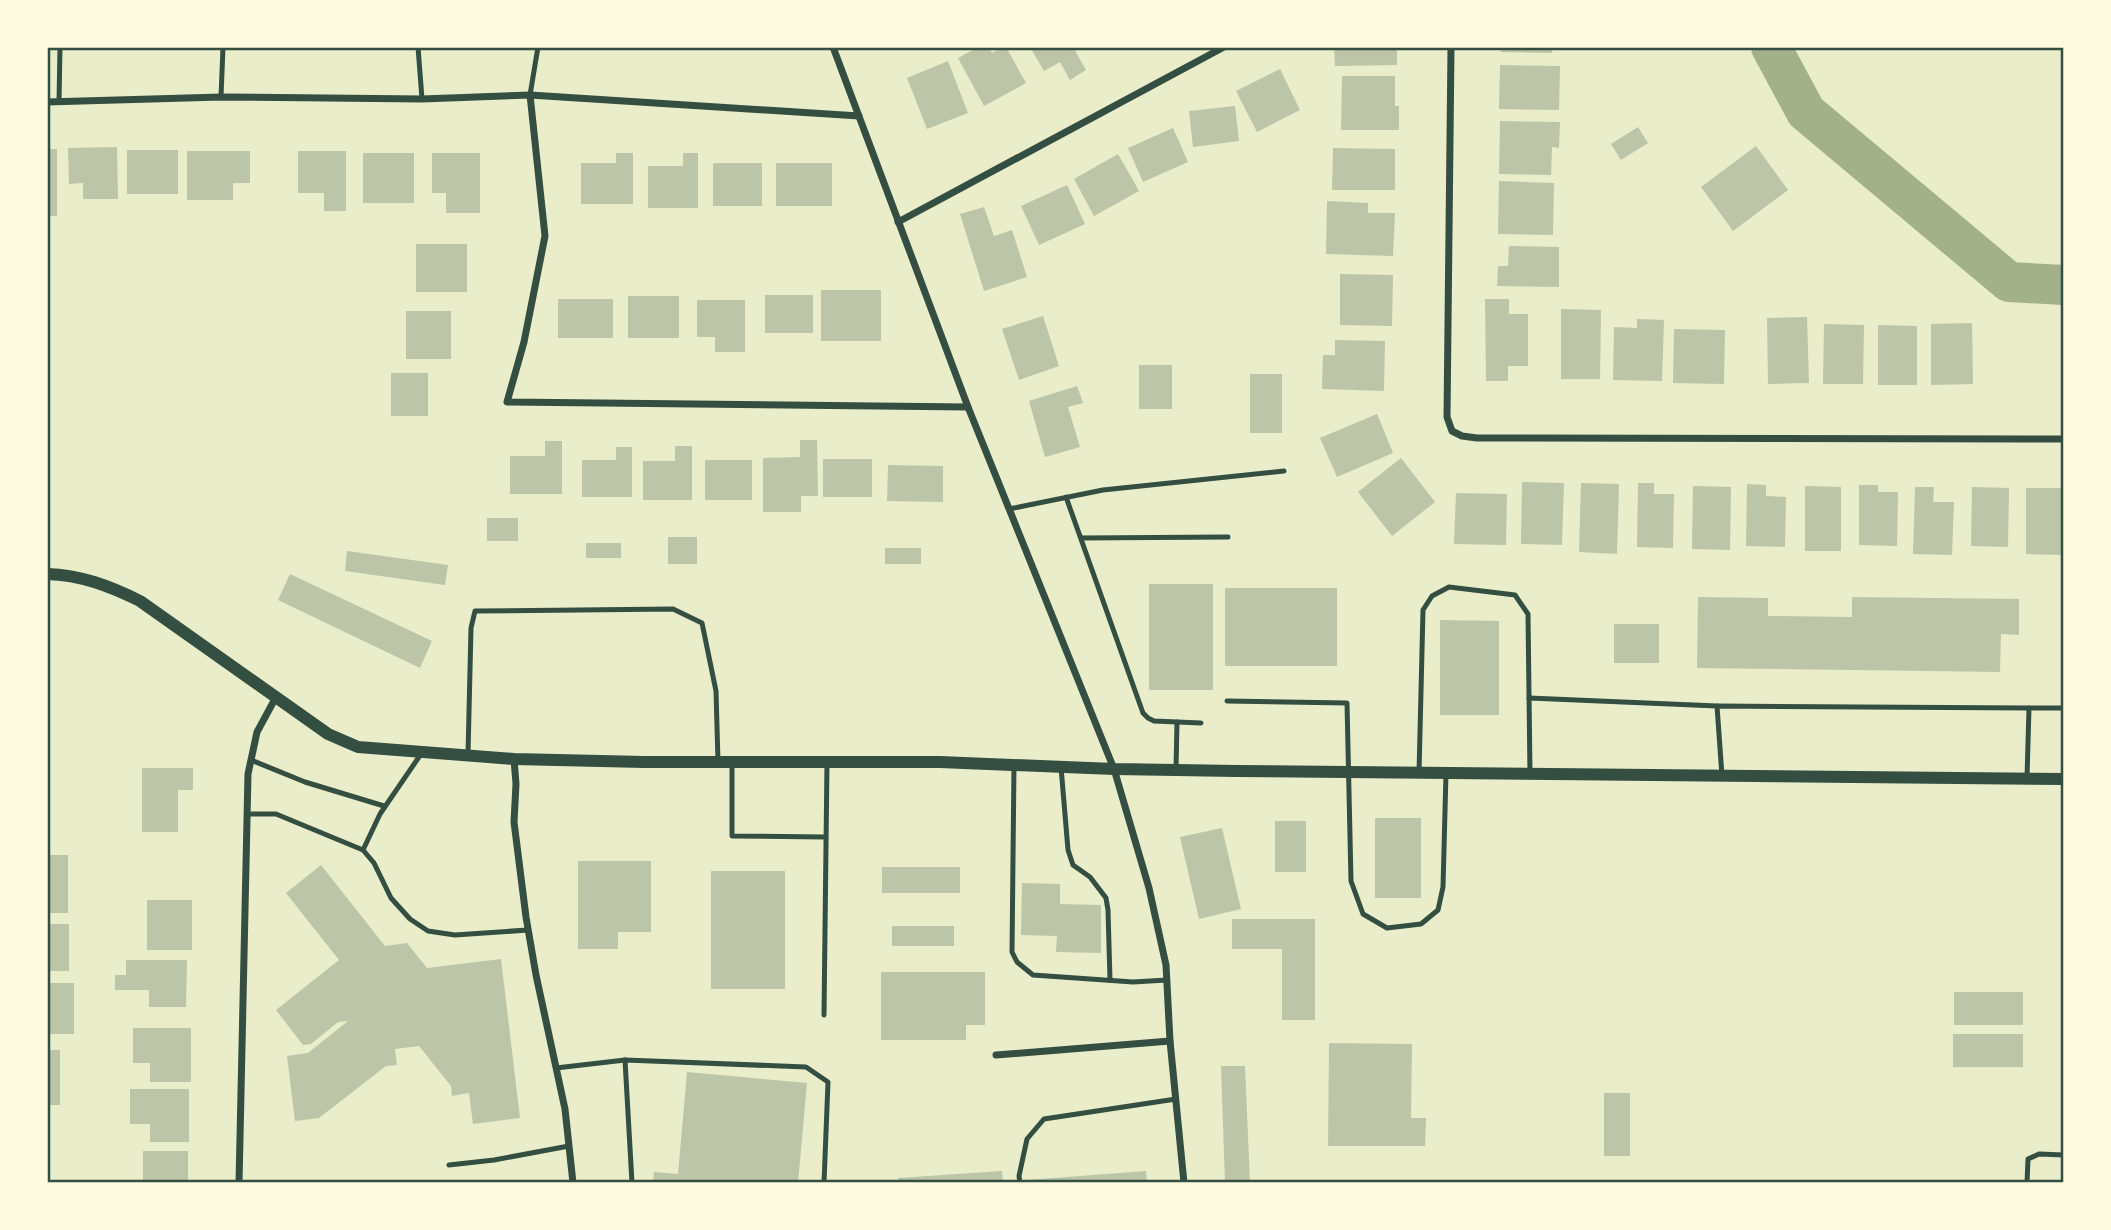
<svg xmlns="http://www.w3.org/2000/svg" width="2111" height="1230" viewBox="0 0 2111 1230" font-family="Helvetica,sans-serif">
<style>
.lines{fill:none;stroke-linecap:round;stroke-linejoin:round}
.river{stroke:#a3b18a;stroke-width:40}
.building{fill:#bcc5a7}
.service{stroke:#344e41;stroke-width:5}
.minor{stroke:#344e41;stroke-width:7}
.tertiary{stroke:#344e41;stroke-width:12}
.neatline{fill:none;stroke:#344e41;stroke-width:2.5}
</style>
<rect width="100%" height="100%" fill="#e9edc9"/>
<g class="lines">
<polyline class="river" points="1771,47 1806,112 2009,282 2064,285"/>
</g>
<g class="building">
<polygon points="978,47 989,47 992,53 1002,47 1006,47 1026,83 984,106 958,58"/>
<polygon points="1030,47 1073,47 1086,70 1070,80 1060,62 1044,71"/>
<polygon points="1334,47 1397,47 1397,65 1335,66"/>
<polygon points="1501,47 1553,47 1552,53 1501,52"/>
<polygon points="948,61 968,113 927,129 907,78"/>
<polygon points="1500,65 1560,66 1559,110 1499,109"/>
<polygon points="1280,69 1300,110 1257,132 1236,91"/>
<polygon points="1342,76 1395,76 1395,106 1399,106 1399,130 1341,130"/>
<polygon points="1235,106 1239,141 1193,147 1189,111"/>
<polygon points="1500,121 1560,122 1559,148 1552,147 1551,175 1499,174"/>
<polygon points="1638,127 1648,143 1621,160 1611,144"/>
<polygon points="1173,128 1188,162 1143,182 1128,148"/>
<polygon points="1756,146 1788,190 1733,231 1701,187"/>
<polygon points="117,147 118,199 83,199 83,183 69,184 68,148"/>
<polygon points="1333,148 1395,149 1395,190 1332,190"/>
<rect x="47" y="149" width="10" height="67"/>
<rect x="127" y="150" width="51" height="44"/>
<polygon points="187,151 250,151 250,183 233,183 233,200 187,200"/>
<polygon points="298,151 346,151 346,211 324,211 324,193 298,193"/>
<rect x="363" y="153" width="51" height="50"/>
<polygon points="432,153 480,153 480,213 446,213 446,193 432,193"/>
<polygon points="616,153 633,153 633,204 581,204 581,163 616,163"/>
<polygon points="683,153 698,153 698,208 648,208 648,166 683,166"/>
<polygon points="1118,154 1139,191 1094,216 1074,179"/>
<rect x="713" y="163" width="49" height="43"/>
<rect x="776" y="163" width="56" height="43"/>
<polygon points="1499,181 1554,183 1553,235 1498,234"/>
<polygon points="1067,185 1085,224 1039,245 1021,206"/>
<polygon points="1327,201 1368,203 1368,213 1395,213 1393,256 1326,254"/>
<polygon points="984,207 994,236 1012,230 1027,277 984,291 960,214"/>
<rect x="416" y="244" width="51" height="48"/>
<polygon points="1509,246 1559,247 1559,287 1497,286 1498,266 1508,266"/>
<polygon points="1340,274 1393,275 1392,326 1340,325"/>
<rect x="821" y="290" width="60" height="51"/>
<rect x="765" y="295" width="48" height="38"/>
<rect x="628" y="296" width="51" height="42"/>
<rect x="558" y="299" width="55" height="39"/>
<polygon points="1485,299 1509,299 1509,314 1528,314 1528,366 1508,366 1508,381 1486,381"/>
<polygon points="697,300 745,300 745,352 715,352 715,337 697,337"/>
<polygon points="1561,309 1601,310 1600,379 1561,379"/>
<rect x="406" y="311" width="45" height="48"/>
<polygon points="1043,316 1059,366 1019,380 1002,329"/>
<polygon points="1807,317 1809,383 1768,384 1767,318"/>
<polygon points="1637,319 1664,320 1662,381 1613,380 1614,327 1637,328"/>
<polygon points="1972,323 1973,384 1931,385 1931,324"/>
<polygon points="1824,324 1864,325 1863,384 1823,384"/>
<polygon points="1878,325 1917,326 1917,385 1878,385"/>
<polygon points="1674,329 1725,330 1724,384 1673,383"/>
<polygon points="1335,340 1385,341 1384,391 1322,389 1323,355 1335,355"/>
<rect x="1139" y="365" width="33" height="44"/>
<rect x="391" y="373" width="37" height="43"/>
<rect x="1250" y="374" width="32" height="59"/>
<polygon points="1077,386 1083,403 1068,407 1080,447 1045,457 1029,401"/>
<polygon points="1377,414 1393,453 1337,477 1320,438"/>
<polygon points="800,440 817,440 818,496 801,496 801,512 763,512 763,458 800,457"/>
<polygon points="545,441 562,441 562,494 510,494 510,456 545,456"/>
<polygon points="675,446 692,446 692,500 643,500 643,461 675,461"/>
<polygon points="616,447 632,447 632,497 582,497 582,460 616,460"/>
<polygon points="1401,458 1435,502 1392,536 1358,492"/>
<rect x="823" y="459" width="49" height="38"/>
<rect x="705" y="460" width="47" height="40"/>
<polygon points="888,465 943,466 943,502 887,501"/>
<polygon points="1522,482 1564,483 1562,545 1521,544"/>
<polygon points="1581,483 1619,484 1617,554 1579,552"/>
<polygon points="1638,483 1654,483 1654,494 1674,494 1673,548 1637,547"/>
<polygon points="1747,484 1766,485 1766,496 1786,497 1785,547 1746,546"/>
<polygon points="1859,485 1878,485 1878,492 1898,492 1897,546 1859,545"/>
<polygon points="1693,486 1731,487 1730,550 1692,549"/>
<polygon points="1805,486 1841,487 1841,551 1805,551"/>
<polygon points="1915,487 1934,487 1933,502 1954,502 1952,555 1913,554"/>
<polygon points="1972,487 2009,488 2008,547 1971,546"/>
<polygon points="2026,488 2064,488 2064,555 2026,554"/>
<polygon points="1456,493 1507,494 1506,545 1454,544"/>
<rect x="487" y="518" width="31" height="23"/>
<rect x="668" y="537" width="29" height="27"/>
<rect x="586" y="543" width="35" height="15"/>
<rect x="885" y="548" width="36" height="16"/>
<polygon points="347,551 448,565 445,585 345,571"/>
<polygon points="290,574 432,641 420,668 278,600"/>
<rect x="1149" y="584" width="64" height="106"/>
<rect x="1225" y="588" width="112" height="78"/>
<polygon points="1698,597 1768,598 1768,616 1852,617 1852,597 2019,599 2019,635 2001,634 2000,672 1697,668"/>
<polygon points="1440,620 1499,621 1499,715 1440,715"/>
<rect x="1614" y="624" width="45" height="39"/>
<polygon points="142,768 193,768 193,790 178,790 178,832 142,832"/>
<rect x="1375" y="818" width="46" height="80"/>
<rect x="1275" y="821" width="31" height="51"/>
<polygon points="1222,828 1241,909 1199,919 1180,837"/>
<rect x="47" y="855" width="21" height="58"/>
<polygon points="578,861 651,861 651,932 618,932 618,949 578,949"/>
<polygon points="321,865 385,946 407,943 427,968 501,959 520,1118 473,1124 469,1093 452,1096 451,1086 419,1046 395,1049 397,1065 386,1066 319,1118 295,1121 287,1056 308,1053 348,1021 338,1022 311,1044 303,1045 276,1010 339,960 286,893"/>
<rect x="882" y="867" width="78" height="26"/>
<rect x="711" y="871" width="74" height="118"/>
<polygon points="1022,883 1060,884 1060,904 1101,905 1101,953 1056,952 1057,936 1021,935"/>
<rect x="147" y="900" width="45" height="50"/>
<polygon points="1232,919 1315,919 1315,1020 1282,1020 1282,949 1232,949"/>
<rect x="47" y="924" width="22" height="47"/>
<rect x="892" y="926" width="62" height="20"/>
<polygon points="126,960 187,960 186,1007 149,1007 149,990 115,990 115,975 126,975"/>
<polygon points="881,972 985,972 985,1025 966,1025 966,1040 881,1040"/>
<rect x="47" y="983" width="27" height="51"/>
<rect x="1954" y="992" width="69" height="33"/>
<polygon points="133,1028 191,1028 191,1082 150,1082 150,1063 133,1063"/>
<rect x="1953" y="1034" width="70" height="33"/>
<polygon points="1329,1043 1412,1044 1411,1118 1426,1118 1425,1146 1328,1146"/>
<rect x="47" y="1050" width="13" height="55"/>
<polygon points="1221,1066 1245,1066 1250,1183 1225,1183"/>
<polygon points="687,1072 807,1083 798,1183 653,1183 654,1172 678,1174"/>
<polygon points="130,1089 189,1089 189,1142 150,1142 150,1124 130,1124"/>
<rect x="1604" y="1093" width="26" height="63"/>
<rect x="143" y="1151" width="45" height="32"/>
<polygon points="1002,1171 1003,1183 899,1183 898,1178"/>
<polygon points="1146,1171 1147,1183 1027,1183 1027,1180"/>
</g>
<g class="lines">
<g class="service">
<polyline points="418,47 422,99"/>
<polyline points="530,95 538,47"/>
<polyline points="221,97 223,47"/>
<polyline points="59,102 60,47"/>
<polyline points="1066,497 1143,713 1148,718 1154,721 1201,723"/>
<polyline points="1009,509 1103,490 1284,471"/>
<polyline points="1081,538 1228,537"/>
<polyline points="1529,698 1717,706"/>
<polyline points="1227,701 1347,703 1351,881 1363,914 1387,928 1421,924 1438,910 1443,887 1446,773"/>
<polyline points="468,754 471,628 475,611 673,609 702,623 716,691 718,762"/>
<polyline points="251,760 305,782 384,806"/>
<polyline points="732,762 732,836 824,837"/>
<polyline points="1014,765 1012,952 1017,962 1033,975 1133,982 1167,980"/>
<polyline points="1061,767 1068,850 1073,865 1090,877 1106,898 1108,910 1110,980"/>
<polyline points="1176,770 1177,722"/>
<polyline points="1419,773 1423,610 1432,596 1449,587 1515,595 1528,614 1530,774"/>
<polyline points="1722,776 1717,706 2029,708"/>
<polyline points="2027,778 2029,708 2064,708"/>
<polyline points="247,814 276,814 363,850 374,863 391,898 410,919 428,931 455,935 528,930"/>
<polyline points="363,850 380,814 421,754"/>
<polyline points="824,1015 827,762"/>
<polyline points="625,1060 632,1183"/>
<polyline points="556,1068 625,1060 806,1067 828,1082 824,1183"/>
<polyline points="449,1165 494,1160 569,1146"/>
<polyline points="1020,1183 1019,1176 1027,1139 1044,1119 1176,1099"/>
<polyline points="2027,1183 2028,1159 2039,1154 2064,1155"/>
</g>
<g class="minor">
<polyline points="833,47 968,407 1114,769 1149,888 1166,965 1170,1041 1184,1183"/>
<polyline points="1451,47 1447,417 1452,431 1462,436 1477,438 2064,439"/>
<polyline points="530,95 545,236 524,342 507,402 968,407"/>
<polyline points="47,102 221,97 422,99 530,95 859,116"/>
<polyline points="898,222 1224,47"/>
<polyline points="514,759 516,784 514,822 526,917 536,975 565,1109 573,1183"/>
<polyline points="996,1055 1170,1041"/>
<polyline points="239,1183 248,774 257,732 276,697"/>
</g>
<path class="tertiary" d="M47 574C81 575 110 586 140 601L328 734 358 747 514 759 644 762H940L1114 769 1237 771 2064 779"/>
</g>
<rect width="2111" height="1230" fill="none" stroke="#fefae0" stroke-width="98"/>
<rect x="49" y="49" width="2013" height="1132" class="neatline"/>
</svg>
